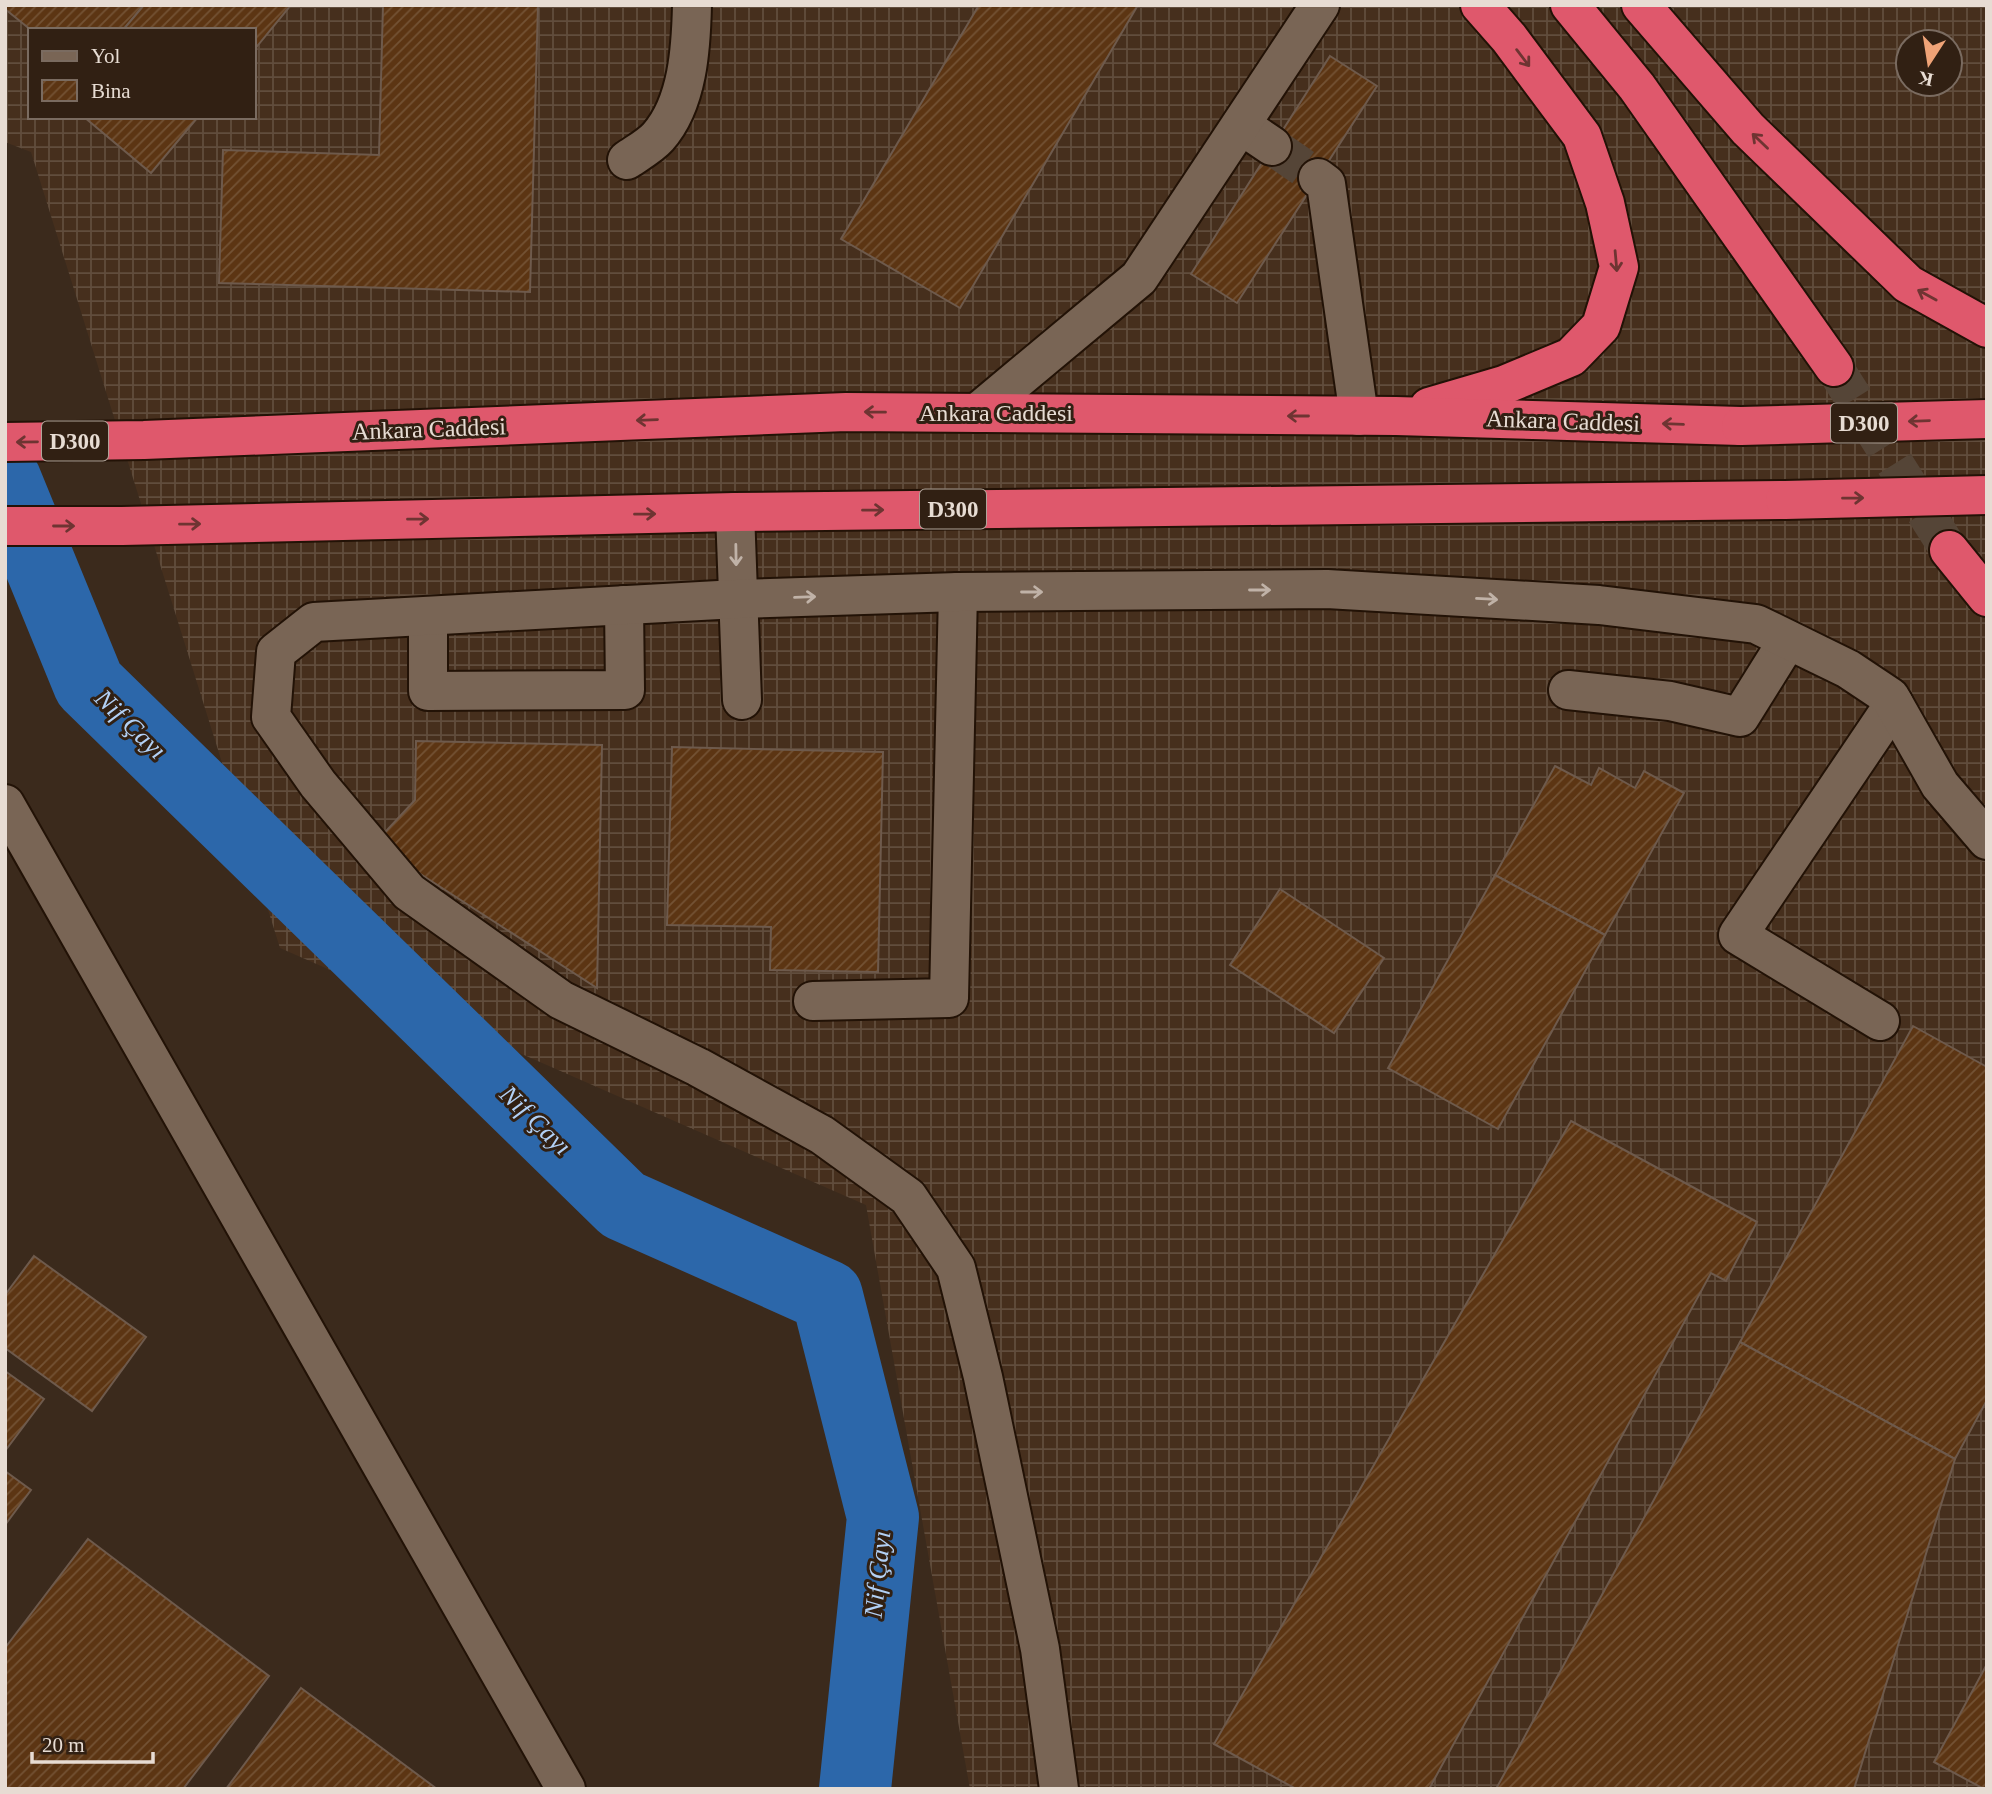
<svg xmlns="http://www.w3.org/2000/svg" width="1992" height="1794" viewBox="0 0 1992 1794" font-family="Georgia,serif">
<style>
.industrial{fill:url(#industrial-grid);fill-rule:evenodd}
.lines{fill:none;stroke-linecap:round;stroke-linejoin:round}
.river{stroke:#2c67aa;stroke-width:72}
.building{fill:url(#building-hatch);stroke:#6e5a4c;stroke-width:2}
.minor-tunnel{stroke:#554537;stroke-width:38;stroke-dasharray:38 19;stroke-linecap:butt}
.highway-tunnel{stroke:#554537;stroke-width:38;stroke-dasharray:38 19;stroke-linecap:butt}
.minor-casing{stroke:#221206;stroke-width:42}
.highway-casing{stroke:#221206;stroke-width:42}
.minor{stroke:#796555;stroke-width:38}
.highway{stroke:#df586c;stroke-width:38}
.highway-bridge-casing{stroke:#221206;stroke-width:42;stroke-linecap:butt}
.highway-bridge{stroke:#df586c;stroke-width:38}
.oneway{stroke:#6e3432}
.oneway2{stroke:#c0b2a7}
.labels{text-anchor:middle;stroke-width:6;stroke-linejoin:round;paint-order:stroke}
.shield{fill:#312013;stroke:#b0a499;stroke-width:2}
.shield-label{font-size:23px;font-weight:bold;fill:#e7dcd3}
.street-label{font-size:24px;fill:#e7dcd3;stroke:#312013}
.water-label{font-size:26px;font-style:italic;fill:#b2d0f5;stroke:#312013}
</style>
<defs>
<pattern id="industrial-grid" width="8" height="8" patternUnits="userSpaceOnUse" patternTransform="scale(1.75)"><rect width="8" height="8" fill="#462f1d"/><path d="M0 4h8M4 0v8" fill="none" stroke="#614d3d"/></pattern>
<pattern id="building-hatch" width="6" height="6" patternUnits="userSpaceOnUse" patternTransform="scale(1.75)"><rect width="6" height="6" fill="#5c3513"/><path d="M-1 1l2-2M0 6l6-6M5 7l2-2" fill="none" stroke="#735234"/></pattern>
</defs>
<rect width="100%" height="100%" fill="#3b2a1c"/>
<path class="industrial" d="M5 5H1987V1789H970L866 1205 280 948 31 152 5 142ZM30 30H254V117H30ZM1908 42H1950V84H1908Z"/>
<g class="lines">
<polyline class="river" points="5,479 89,684 623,1205 827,1296 883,1517 855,1789"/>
</g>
<g class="building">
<polygon points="5,5 144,5 123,30 31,30 5,9"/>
<polygon points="144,5 291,5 254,50 254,30 123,30"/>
<polygon points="383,5 538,5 530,292 219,283 223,150 379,155"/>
<polygon points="979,5 1138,5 960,308 841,239"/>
<polygon points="1330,56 1377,86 1237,303 1191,274"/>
<polygon points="84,117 198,117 151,173"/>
<polygon points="416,741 602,745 597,988 374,844 415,800"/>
<polygon points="672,747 883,752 878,972 770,970 771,927 667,925"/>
<polygon points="1555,766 1591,785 1599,768 1635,788 1644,771 1684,793 1605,935 1495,875"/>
<polygon points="1495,875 1605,935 1498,1129 1388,1068"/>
<polygon points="1280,889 1384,958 1334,1033 1230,965"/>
<polygon points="1913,1026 1987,1067 1987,1400 1955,1459 1740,1342"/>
<polygon points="1571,1121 1757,1222 1726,1281 1711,1273 1429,1789 1296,1789 1214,1744"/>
<polygon points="34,1256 146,1337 92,1411 5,1348 5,1295"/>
<polygon points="1740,1342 1955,1459 1854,1789 1496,1789"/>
<polygon points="5,1371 44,1399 5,1451"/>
<polygon points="5,1471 31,1490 5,1525"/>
<polygon points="88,1539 269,1676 183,1789 5,1789 5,1648"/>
<polygon points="1987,1664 1987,1789 1984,1789 1934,1762"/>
<polygon points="301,1688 437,1789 226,1789"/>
</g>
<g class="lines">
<polyline class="minor-tunnel" points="1272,146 1318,178"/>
<polyline class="highway-tunnel" points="1834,367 1949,550"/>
<defs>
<g id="minor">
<polyline points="1241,125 1272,146"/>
<path d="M627 160C637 153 650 146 658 137 688 103 691 48 692 5"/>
<polyline points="1318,178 1326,184 1359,416"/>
<polyline points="977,413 1139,278 1320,5"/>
<polyline points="735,512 742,700"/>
<polyline points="428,616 428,691 625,690 624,605"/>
<polyline points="1568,690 1670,701 1740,717 1788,640"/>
<polyline points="5,804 566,1789"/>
<polyline points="813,1001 949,998 958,592"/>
<polyline points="1880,1021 1738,935 1894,704"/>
<polyline points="1059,1789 1040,1649 983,1377 956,1268 908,1197 822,1135 698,1067 561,1000 409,892 318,784 271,717 276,652 314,622 737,599 958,592 1327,589 1599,605 1756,624 1848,669 1890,697 1940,785 1987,840"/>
</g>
<g id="highway">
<polyline points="1570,5 1637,87 1834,367"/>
<polyline points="1641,5 1748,129 1908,284 1987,328"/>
<polyline points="1429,407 1504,385 1571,357 1601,326 1619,267 1605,203 1582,136 1509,38 1480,5"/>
<polyline points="5,442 144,440 846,412 1396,416 1741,426"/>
<polyline points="5,526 122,526 735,512 1785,500"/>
<polyline points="1949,550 1987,597"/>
</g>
</defs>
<use href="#minor" class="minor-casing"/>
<use href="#highway" class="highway-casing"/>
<use href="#minor" class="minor"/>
<use href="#highway" class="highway"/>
<defs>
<g id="highway-bridge">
<polyline points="1741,426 1987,419"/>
<polyline points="1785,500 1987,495"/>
</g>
</defs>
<use href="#highway-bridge" class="highway-bridge-casing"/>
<use href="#highway-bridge" class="highway-bridge"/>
</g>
<defs><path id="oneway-shaft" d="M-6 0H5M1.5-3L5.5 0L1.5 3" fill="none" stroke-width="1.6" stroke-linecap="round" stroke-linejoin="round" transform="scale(1.75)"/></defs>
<g class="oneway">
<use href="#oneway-shaft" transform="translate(1523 58) rotate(53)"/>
<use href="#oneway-shaft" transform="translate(1760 141) rotate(-136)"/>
<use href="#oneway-shaft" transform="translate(1616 261) rotate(85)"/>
<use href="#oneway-shaft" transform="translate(1927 295) rotate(-151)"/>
<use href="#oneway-shaft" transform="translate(875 412) rotate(-179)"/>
<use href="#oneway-shaft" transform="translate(1298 416) rotate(-180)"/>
<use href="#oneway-shaft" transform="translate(647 420) rotate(178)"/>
<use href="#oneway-shaft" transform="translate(1919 421) rotate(178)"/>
<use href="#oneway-shaft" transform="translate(1673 424) rotate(-178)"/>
<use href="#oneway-shaft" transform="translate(27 442) rotate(179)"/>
<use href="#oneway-shaft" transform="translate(1853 498) rotate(-1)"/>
<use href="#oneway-shaft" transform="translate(873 510) rotate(-1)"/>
<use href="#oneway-shaft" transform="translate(645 514) rotate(-1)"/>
<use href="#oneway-shaft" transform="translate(418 519) rotate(-1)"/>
<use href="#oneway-shaft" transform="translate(190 524) rotate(-1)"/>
<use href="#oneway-shaft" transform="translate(64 526)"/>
</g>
<g class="oneway2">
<use href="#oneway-shaft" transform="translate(736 555) rotate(89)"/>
<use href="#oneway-shaft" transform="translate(1260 590)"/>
<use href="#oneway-shaft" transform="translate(1032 592)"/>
<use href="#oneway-shaft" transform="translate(805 597) rotate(-2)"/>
<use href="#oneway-shaft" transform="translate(1487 599) rotate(3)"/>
</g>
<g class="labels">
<g class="shield">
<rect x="1831" y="403.5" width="66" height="39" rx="5"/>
<rect x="42" y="421.5" width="66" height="39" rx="5"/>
<rect x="920" y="489.5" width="66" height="39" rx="5"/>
</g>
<g class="shield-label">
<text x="1864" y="431">D300</text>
<text x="75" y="449">D300</text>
<text x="953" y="517">D300</text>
</g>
<g class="street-label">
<text x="996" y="421">Ankara Caddesi</text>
<text transform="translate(1563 421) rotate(2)" y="8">Ankara Caddesi</text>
<text transform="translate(429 429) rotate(-2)" y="8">Ankara Caddesi</text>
</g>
<g class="water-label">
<text transform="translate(131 724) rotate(44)" y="9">Nif Çayı</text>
<text transform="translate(536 1120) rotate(44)" y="9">Nif Çayı</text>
<text transform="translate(877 1574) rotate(-84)" y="9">Nif Çayı</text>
</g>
</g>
<rect width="1992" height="1794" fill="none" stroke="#e7dcd3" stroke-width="14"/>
<rect x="28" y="28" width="228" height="91" fill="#312013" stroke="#7a6b60" stroke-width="2"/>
<rect x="42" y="51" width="35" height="10" fill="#796555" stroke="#7a6b60" stroke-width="2"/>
<text x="91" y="63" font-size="21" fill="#e7dcd3">Yol</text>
<rect x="42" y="80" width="35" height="21" fill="url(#building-hatch)" stroke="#7a6b60" stroke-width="2"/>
<text x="91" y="98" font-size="21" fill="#e7dcd3">Bina</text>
<g transform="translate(1929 63) rotate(192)"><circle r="33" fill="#312013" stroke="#7a6b60" stroke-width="2"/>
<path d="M0-5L12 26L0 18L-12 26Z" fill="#efa377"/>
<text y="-10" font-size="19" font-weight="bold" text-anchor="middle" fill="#e7dcd3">K</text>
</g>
<path d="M32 1752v10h121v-10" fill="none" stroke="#e7dcd3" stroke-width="3.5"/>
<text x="42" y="1752" font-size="21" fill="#e7dcd3" stroke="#312013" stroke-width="5" paint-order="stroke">20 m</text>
</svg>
